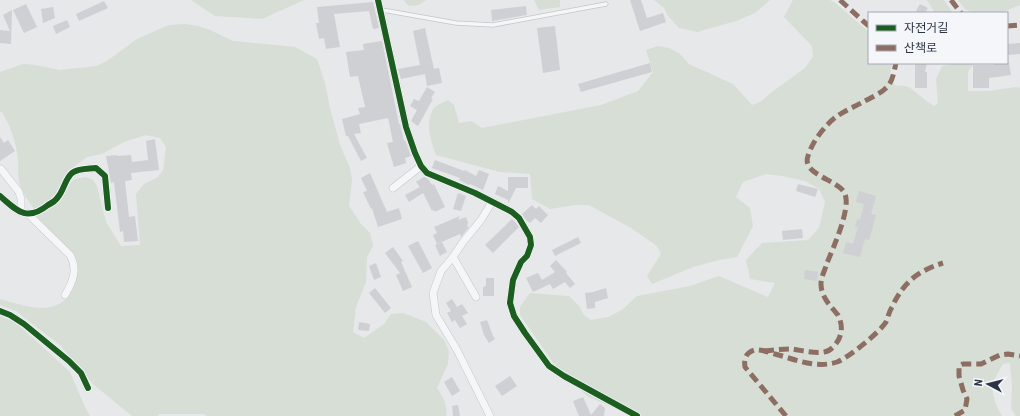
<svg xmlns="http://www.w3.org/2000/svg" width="1020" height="416" viewBox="0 0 1020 416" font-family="'Roboto Condensed','Noto Sans KR',sans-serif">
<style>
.green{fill:#d6ded6}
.building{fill:#ced0d3}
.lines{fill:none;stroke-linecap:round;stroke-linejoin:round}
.lane-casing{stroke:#c4c6c8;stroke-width:5}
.street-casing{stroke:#c4c6c8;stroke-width:8}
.lane{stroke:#f5f6f7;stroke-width:3.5}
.street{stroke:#f5f6f7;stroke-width:7}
.quiet{stroke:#8d6e63;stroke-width:5;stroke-dasharray:10 5;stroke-linecap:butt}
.cycleway-casing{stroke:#f4f6f9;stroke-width:8}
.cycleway{stroke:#1b5e20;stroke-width:6}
</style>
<rect width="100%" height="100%" fill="#e6e8ea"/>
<g class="green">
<polygon points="191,0 304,0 262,19 215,16"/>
<polygon points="404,0 426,0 419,5 409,6 405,2"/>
<polygon points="534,0 560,0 560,7 539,10"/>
<polygon points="654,0 770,0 755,13 736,21 697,32 679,28 668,16 664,8"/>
<path d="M793 0H830L834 2 869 32V63H892L889 80 896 86C908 84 910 88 919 95 923 99 929 102 934 106L938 103 936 79 942 66 957 63H974L968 72V91H989L1016 87 1020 88V416H1016L1011 409 1012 385 1010 363 1003 364 991 385 996 405 1002 416H631L587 396 554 364 520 315V307L530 293 569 296 580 307 583 314 591 320 608 317 622 310 637 296 690 286 719 276 768 297 775 283 750 279 746 260 762 243 808 240 819 228 825 202 819 189 805 181 782 176 766 174 743 182 736 197 750 208 753 226 737 257 719 260 693 267 652 284 647 276 661 254 657 246 631 228 589 205H575L550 209 532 199 530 174 500 172 436 155C431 141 424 122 434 108 437 105 444 102 448 100L454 105 459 123 471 121 482 128 601 105 638 91 653 72 646 50 658 46 669 48 679 53 689 64 733 84 752 105 760 102 772 92 805 68 813 57 812 46 784 17Z"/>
<polygon points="927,0 944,0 953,13 935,13"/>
<polygon points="958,0 1020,0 1020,5 1001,13 973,13 965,9"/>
<path d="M185 24 198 26 210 30 233 41 295 47 317 59 325 83 330 108 340 145 350 168 352 180 349 206 361 224 370 233 373 246 367 257 366 282 356 307 353 332 364 338 384 324 391 314 403 313 426 322 444 340 449 351 448 364 437 388C443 397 448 406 446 416H207L204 414H159L158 416H132L94 385 61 346 16 311 0 305V299C28 307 64 320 75 282 77 275 79 265 76 258 73 252 66 247 62 242 53 234 44 225 36 216L44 213 60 202 72 181 76 179 86 177 93 180 97 186 106 222 121 246 140 245 136 194 144 184 158 177 163 170 166 147 160 138 146 135 124 142 102 154 87 157 68 171 54 196 45 204 34 209C29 201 23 194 20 185 17 177 19 168 18 159 16 142 11 127 2 112H0V72L23 64 35 65 60 70 96 66 107 61 137 39 169 25Z"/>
<polygon points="0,316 15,322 70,372 84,405 90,416 0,416"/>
</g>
<g class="building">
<polygon points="630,0 641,0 647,18 663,13 666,22 640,31"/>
<polygon points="104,1 108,8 79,21 76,14"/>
<polygon points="373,2 379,28 373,29 369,11 334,14 340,47 326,49 324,38 319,39 316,23 319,23 317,7"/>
<polygon points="26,4 37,27 24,33 13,10"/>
<polygon points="920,4 928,8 925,13 915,13"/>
<polygon points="526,6 527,15 492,21 491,10"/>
<polygon points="53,7 55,18 43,23 41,9"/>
<polygon points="12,10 11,44 0,43 0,30 10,31 3,15"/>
<polygon points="67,20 70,27 56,34 53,26"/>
<polygon points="555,26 560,70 543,73 537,28"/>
<polygon points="425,28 434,69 439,68 442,83 427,86 425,74 401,79 398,69 420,65 413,31"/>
<polygon points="382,41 399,124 400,124 404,141 405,140 411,156 405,158 406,163 394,167 387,143 393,142 388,118 359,124 361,133 354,134 367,158 361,161 348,136 346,136 342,119 360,114 358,108 365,107 358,76 350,77 346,52 364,50 363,44"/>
<polygon points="1020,43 1020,54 1007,55 1007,44"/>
<polygon points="650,63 652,72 581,92 578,84"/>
<polygon points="915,63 927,63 925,72 927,72 927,88 915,88"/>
<polygon points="999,63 1009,63 1011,75 989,78 989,88 973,88 973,65 994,65 994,64"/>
<polygon points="427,87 435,92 431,98 433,99 418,126 411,121 417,110 410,106 414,99 419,101"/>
<polygon points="0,137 4,143 8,140 15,151 0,161"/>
<polygon points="155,139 159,170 131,173 132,180 125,181 129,217 135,216 138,241 124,242 123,231 120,232 114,182 111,183 106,156 117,155 117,156 131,155 132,162 148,160 146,141"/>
<polygon points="435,160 464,171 465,170 476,176 479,170 489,174 483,190 470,184 469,185 459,180 460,178 432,168"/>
<polygon points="370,173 387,212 399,208 402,219 378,227 372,208 371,209 363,192 367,191 361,178"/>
<polygon points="424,177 428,179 432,185 434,184 445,207 435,212 434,210 432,211 423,193 409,202 405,195 420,187 416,182"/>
<polygon points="508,177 528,177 528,188 516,188 508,204 508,200 495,194 498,186 508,191"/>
<polygon points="798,184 818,189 815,197 796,191"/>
<polygon points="859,191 876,196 871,214 876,215 869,240 865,239 860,257 843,253 846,242 853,244 858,227 855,227 857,219 860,220 864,204 856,202"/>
<polygon points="458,193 466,196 461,211 453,209"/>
<polygon points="532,205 536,209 539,206 548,215 541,223 535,218 530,223 526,220 522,214"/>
<polygon points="460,216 458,220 466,217 468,223 467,226 469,227 461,237 460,234 437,244 433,235 437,233 434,227"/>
<polygon points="512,219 515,222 519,227 493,253 485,245"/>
<polygon points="802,229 803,238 783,240 782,231"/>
<polygon points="578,237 581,243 555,256 552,250"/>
<polygon points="418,241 432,268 423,273 408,246"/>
<polygon points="442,242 447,252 440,256 435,245"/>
<polygon points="393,247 403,261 401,262 412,287 403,291 396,275 400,273 385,253"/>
<polygon points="556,260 567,272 566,273 575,284 570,288 565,282 553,289 550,284 533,292 526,278 538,273 542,280 555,272 550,266"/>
<polygon points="376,263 381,277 374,280 369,266"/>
<polygon points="805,270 818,272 817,281 804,279"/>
<polygon points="486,278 494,278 494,296 483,296 483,287 486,286"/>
<polygon points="375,288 391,308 385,313 369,293"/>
<polygon points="606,288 608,298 595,302 595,308 587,309 585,293 593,292"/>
<polygon points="452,299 457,307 462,304 468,313 462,316 467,324 460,328 455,320 452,322 447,313 451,311 446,303"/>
<polygon points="487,320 493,336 495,339 489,343 484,335 480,322"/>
<polygon points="359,322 370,324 369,331 358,330"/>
<polygon points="510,376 517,386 502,396 495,386"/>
<polygon points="452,377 460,391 452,396 444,382"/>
<polygon points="583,397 591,415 600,404 605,408 604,416 579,416 573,401"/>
<polygon points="458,405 460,416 453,416 452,406"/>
</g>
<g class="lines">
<defs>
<polyline id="lane" points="380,10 388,11 456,23 493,25 606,4"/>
<g id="street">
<polyline points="378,0 406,127 415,153 421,166 427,173 475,193 512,212 519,218 530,237 531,245 527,256 521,262 513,280 510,303 514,316 525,333 549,366 564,376 637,416"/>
<polyline points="1,169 19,192 21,199 21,212"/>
<polyline points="393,188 421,166"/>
<path d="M0 196C17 211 27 222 48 205 52 203 56 200 58 197 64 190 65 179 72 173 78 168 89 169 96 168L105 176 108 208"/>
<path d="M28 214 70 255C78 269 73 282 65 295"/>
<polyline points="453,257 476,297"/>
<polyline points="0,311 10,315 24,324 69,361 81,373 88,388"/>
<polyline points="490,416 457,350 436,315 433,293 441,271 453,257 463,242 481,220 492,202"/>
</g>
</defs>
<use href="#lane" class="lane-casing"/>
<use href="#street" class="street-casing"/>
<use href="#lane" class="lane"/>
<use href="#street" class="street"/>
<g class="quiet">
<polyline points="840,0 863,21 869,26"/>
<polyline points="951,0 961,13"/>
<polyline points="1007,26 1020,25"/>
<path d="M764 351C773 350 782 349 791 349 802 350 824 357 832 348 842 339 844 327 838 315 836 313 834 310 832 308 826 301 821 293 821 284 821 277 825 270 827 263 833 248 851 209 845 194 840 180 801 175 808 156 812 142 825 125 836 117 844 111 854 107 863 102 870 98 880 94 886 88 893 82 894 71 896 63"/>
<path d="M786 416 745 367C744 360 745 353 754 350 760 349 768 352 775 354 794 359 816 369 837 362 848 358 880 332 886 322 888 317 889 312 892 307 903 283 917 271 943 263"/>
<polyline points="955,416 965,410 967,399 963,390 959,376 959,366 963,364 981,364 1000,355 1008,354 1020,356"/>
</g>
<defs>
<g id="cycleway">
<polyline points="378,0 406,127 415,153 421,166 427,173 475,193 512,212 519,218 530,237 531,245 527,256 521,262 513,280 510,303 514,316 525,333 549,366 564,376 637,416"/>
<path d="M0 196C17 211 27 222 48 205 52 203 56 200 58 197 64 190 65 179 72 173 78 168 89 169 96 168L105 176 108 208"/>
<polyline points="0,311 10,315 24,324 69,361 81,373 88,388"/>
</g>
</defs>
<use href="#cycleway" class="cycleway-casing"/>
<use href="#cycleway" class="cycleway"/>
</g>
<rect x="868" y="12" width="140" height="52" fill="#f4f6f9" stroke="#a4a8b1"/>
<rect x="876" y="25" width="20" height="6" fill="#1b5e20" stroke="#a4a8b1"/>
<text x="904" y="32" font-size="12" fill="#2b3445">자전거길</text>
<rect x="876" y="45" width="20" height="6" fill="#8d6e63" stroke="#a4a8b1"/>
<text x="904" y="52" font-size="12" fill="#2b3445">산책로</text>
<g transform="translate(988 384) rotate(277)" stroke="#f4f6f9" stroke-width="3" paint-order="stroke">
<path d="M0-3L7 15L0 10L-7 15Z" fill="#2b3445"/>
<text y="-6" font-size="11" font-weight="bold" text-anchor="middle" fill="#2b3445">N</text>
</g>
</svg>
